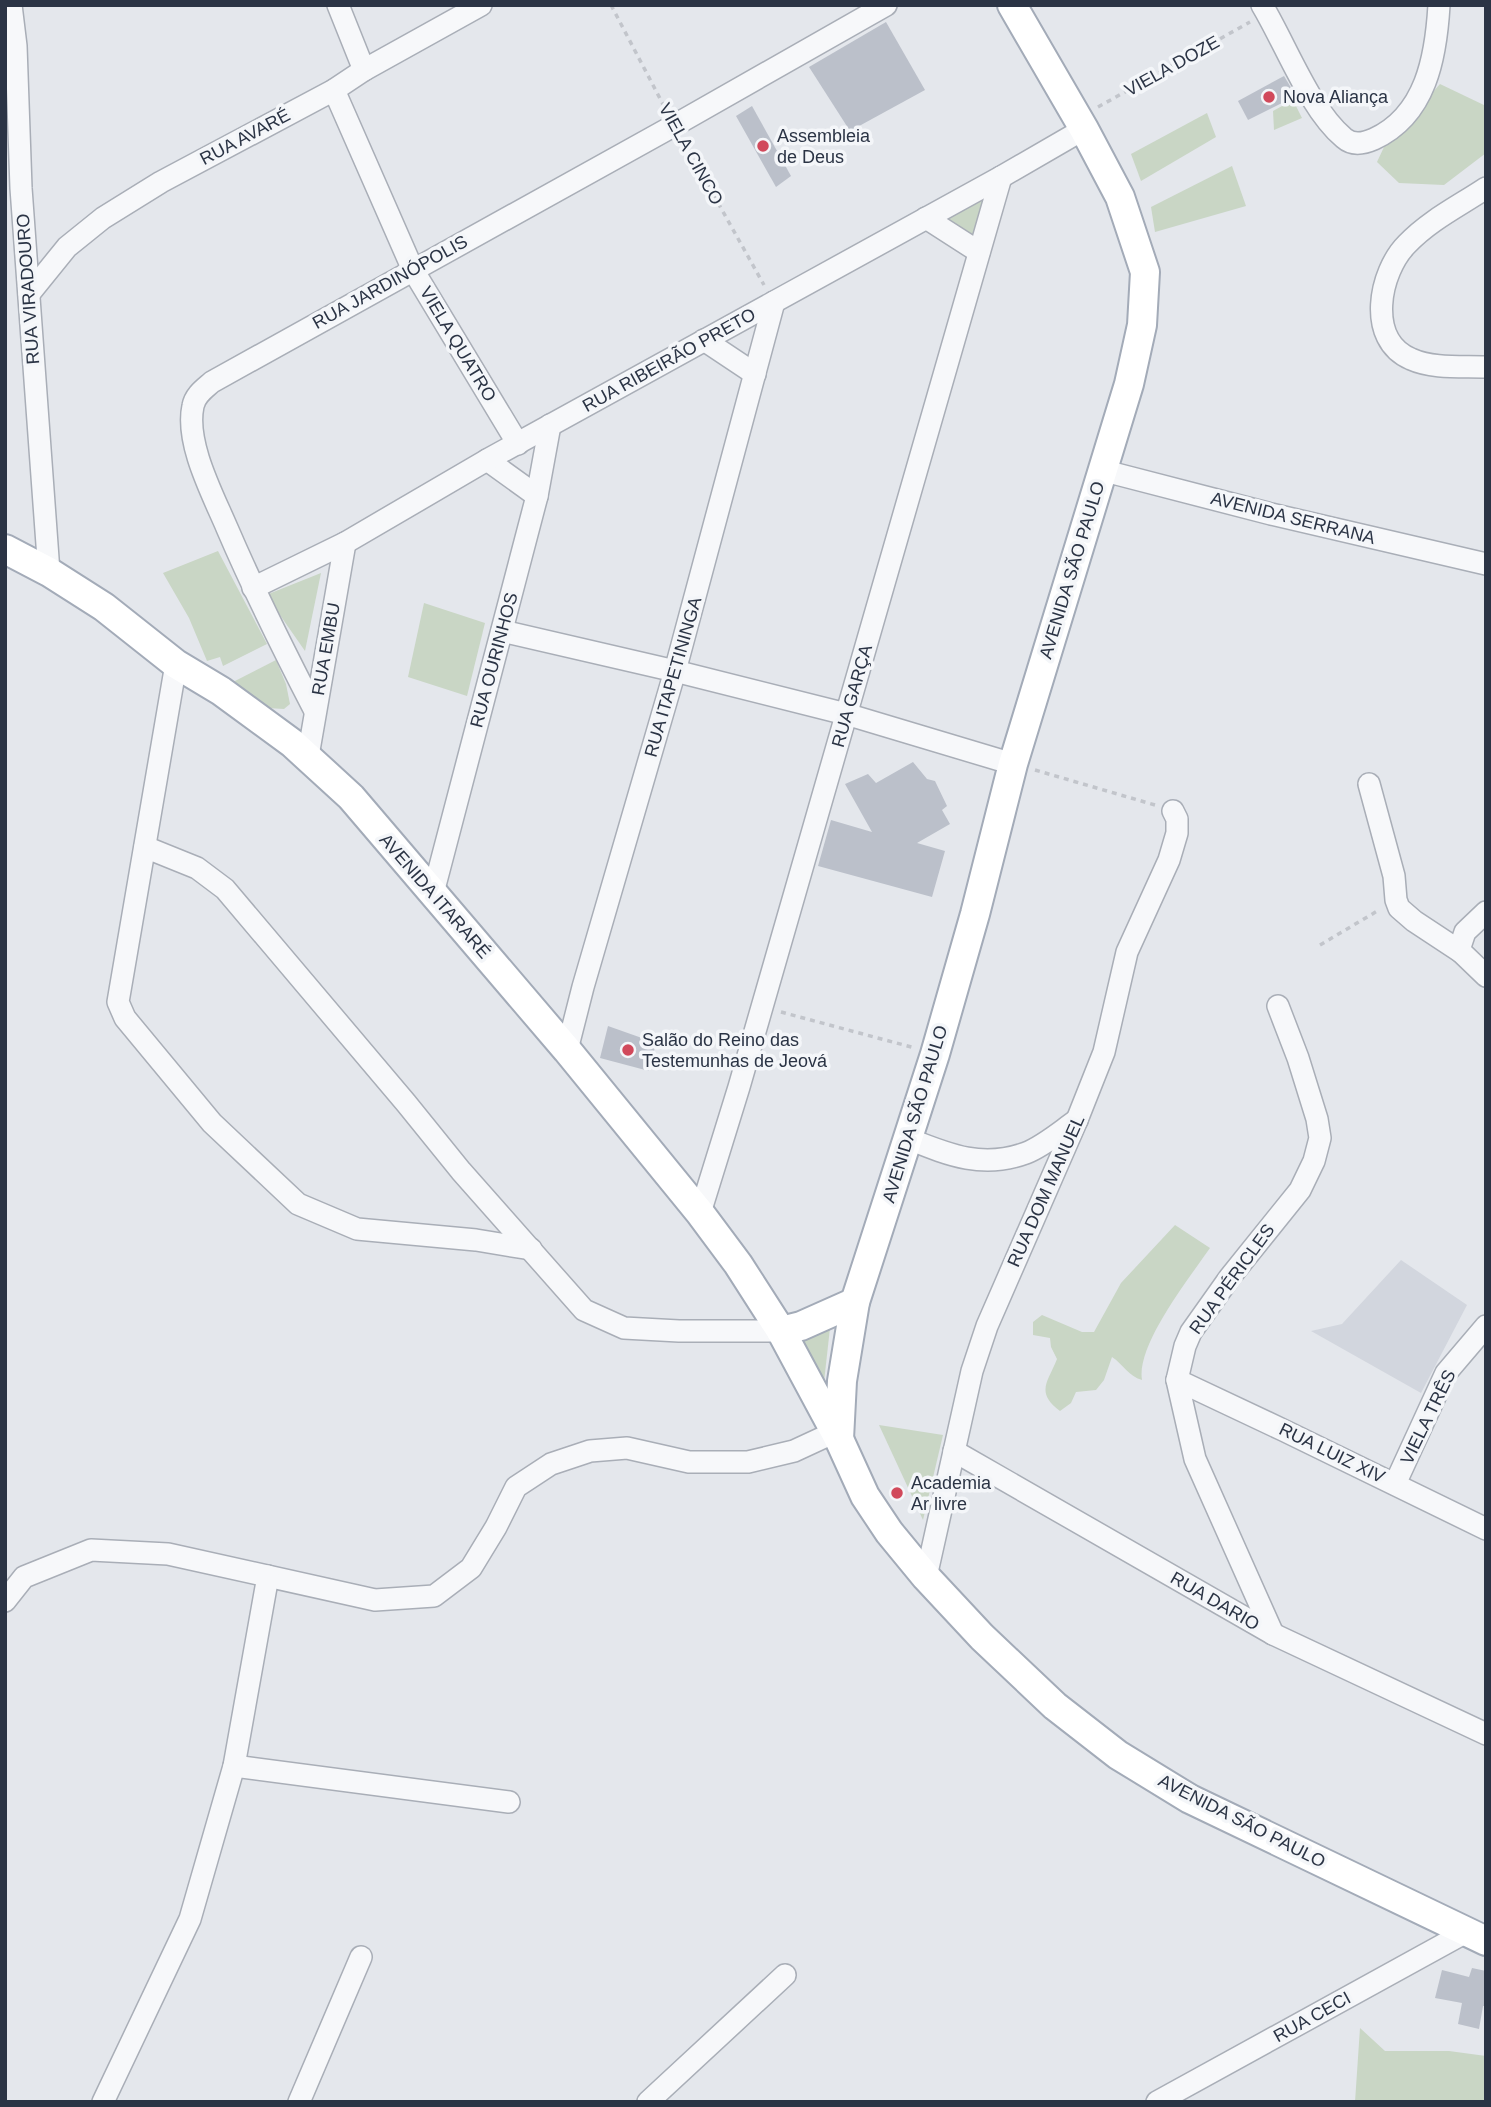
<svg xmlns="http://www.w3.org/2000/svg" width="1491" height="2107" viewBox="0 0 1491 2107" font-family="Arial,sans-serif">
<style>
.built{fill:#d2d6de}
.green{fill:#c9d6c5}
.building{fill:#bbc0ca}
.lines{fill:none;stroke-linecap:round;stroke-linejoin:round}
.minor-casing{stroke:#a9aeb7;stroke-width:24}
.major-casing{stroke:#a3abb8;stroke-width:32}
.path{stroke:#c2c5cb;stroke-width:3.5;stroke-dasharray:5 5;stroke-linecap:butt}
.minor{stroke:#f7f8fa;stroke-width:21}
.major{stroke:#fff;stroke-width:28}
.poi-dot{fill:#d1495b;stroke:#f4f6f9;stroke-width:2.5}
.labels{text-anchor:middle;stroke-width:7;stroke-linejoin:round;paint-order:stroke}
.street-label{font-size:18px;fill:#2b3445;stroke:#f4f6f9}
.poi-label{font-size:18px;fill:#2b3445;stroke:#f4f6f9;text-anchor:start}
</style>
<rect width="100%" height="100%" fill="#e4e7ec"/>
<polygon class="built" points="1401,1260 1467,1305 1421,1393 1311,1331 1342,1324"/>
<g class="green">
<polygon points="1440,84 1486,106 1486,153 1444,185 1399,183 1377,162 1384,147"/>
<polygon points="1293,100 1302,118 1274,130 1273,111"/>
<polygon points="1207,113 1216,137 1141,181 1131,154"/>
<polygon points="1232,166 1246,206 1155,232 1151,207"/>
<polygon points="992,189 978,249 932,218"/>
<polygon points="218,551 267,644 223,666 220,657 207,661 189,618 163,573"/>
<polygon points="321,573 305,651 266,595"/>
<polygon points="424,603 485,623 467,696 408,677"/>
<polygon points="276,660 286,684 290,704 284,709 267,708 233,682"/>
<path d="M1175 1225 1210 1248C1190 1277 1136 1345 1142 1380 1128 1376 1124 1365 1112 1357L1104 1380 1096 1390 1076 1392 1071 1403 1060 1411C1035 1392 1048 1382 1057 1359L1051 1347 1050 1338 1033 1335V1322L1042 1315 1082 1332H1094L1121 1283Z"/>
<polygon points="831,1319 824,1382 793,1339"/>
<polygon points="879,1425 943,1435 923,1520"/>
<polygon points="1360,2028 1385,2051 1449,2051 1486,2056 1486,2102 1355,2102"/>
</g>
<g class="building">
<polygon points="886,22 925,90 850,131 809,67"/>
<polygon points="1284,76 1296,96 1248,120 1238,101"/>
<polygon points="752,106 791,176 776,187 736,116"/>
<polygon points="913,762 927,779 935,781 947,806 942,810 950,824 917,843 945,851 932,897 818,866 831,820 872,832 845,784 868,774 876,783"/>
<polygon points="608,1026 656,1043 649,1071 600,1058"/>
<polygon points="1472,1968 1486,1971 1486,2006 1483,2006 1479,2029 1458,2024 1462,2003 1435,1998 1442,1970 1469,1977"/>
</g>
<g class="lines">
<defs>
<g id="minor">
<polyline points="11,5 16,46 21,188 49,572"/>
<polyline points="338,5 364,70"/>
<path d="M1262 5C1286 45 1310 110 1344 138 1353 146 1365 143 1374 139 1426 115 1436 57 1439 5"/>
<polyline points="334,90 413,270 518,444"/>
<path d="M1486 188C1459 206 1430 220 1407 244 1379 272 1366 340 1411 359 1433 369 1462 366 1486 367"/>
<polyline points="926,218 979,252"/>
<polyline points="29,294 67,247 103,218 161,182 334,90 364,70 481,5"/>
<polyline points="704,340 755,374"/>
<polyline points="487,460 537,496"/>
<polyline points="1101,470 1271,514 1486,564"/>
<polyline points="253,588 345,543 487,460 1001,177 1084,129"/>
<polyline points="502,631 675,671 846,714 1013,764"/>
<polyline points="176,664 118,1002 125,1018 212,1123 298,1204 357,1229 476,1240 531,1249"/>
<path d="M315 711C284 651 254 591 227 528 213 495 185 443 193 406 195 395 204 389 212 382L675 125 886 5"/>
<polyline points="308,756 345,543"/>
<polyline points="1369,784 1394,876 1396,900 1399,908 1414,921 1461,952"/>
<polyline points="145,847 197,868 225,889 406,1103 461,1171 584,1310 624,1328 679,1331 781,1331"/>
<polyline points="433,893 537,496 550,425"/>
<polyline points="1486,912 1465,932 1459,950 1486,976"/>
<polyline points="567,1050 583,987 675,671 774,302"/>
<path d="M909 1139C949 1155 983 1169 1026 1153 1044 1146 1061 1131 1077 1120"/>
<polyline points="700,1213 739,1087 1001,177"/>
<polyline points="1177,1380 1283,1430 1486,1529"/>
<polyline points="954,1451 1273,1634 1486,1734"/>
<polyline points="1395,1484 1446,1373 1486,1326"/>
<polyline points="926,1577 972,1371 987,1326 1077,1120 1104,1052 1127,952 1169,860 1177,833 1177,819 1173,811"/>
<polyline points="5,1601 24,1577 91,1550 168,1554 375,1600 434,1596 471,1568 496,1527 516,1487 551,1464 590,1451 627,1448 689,1462 748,1462 794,1451 835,1432"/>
<polyline points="1273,1634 1195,1459 1177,1380 1185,1346 1191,1332 1230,1277 1300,1190 1314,1161 1320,1138 1317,1119 1298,1058 1278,1006"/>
<polyline points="234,1766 509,1802"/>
<polyline points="103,2102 190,1919 234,1766 268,1576"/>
<polyline points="299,2102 361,1957"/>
<polyline points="648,2102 785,1975"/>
<polyline points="1157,2102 1468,1931"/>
</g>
<g id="major">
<polyline points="5,549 49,572 104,607 176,664 221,691 292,743 351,797 567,1050 700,1213 738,1264 781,1331 839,1439 865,1496 889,1532 926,1577 982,1637 1055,1706 1118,1755 1190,1799 1486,1941"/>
<polyline points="781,1331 801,1326 855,1302"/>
<polyline points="839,1439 842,1381 855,1302 935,1054 975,914 1013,764 1129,384 1142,325 1145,272 1120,197 1084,129 1012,5"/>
</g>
</defs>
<use href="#minor" class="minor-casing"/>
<use href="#major" class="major-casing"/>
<g class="path">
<polyline points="611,5 665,108"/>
<polyline points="1098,107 1250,22"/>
<polyline points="684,142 764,285"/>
<polyline points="1035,770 1155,805"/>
<polyline points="1320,945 1379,910"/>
<polyline points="781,1012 915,1048"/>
</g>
<use href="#minor" class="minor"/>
<use href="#major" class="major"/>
</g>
<g class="poi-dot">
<circle cx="1269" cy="97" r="7"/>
<circle cx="763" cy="146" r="7"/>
<circle cx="628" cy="1050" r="7"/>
<circle cx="897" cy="1493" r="7"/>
</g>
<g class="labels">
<g class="street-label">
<text transform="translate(1172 66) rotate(-29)" y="6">VIELA DOZE</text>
<text transform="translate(245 137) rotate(-28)" y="6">RUA AVARÉ</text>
<text transform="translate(691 154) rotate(61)" y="6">VIELA CINCO</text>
<text transform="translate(390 282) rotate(-29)" y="6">RUA JARDINÓPOLIS</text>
<text transform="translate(28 289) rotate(-94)" y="6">RUA VIRADOURO</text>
<text transform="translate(458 344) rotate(59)" y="6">VIELA QUATRO</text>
<text transform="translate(669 360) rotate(-29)" y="6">RUA RIBEIRÃO PRETO</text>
<text transform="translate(1293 518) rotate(14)" y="6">AVENIDA SERRANA</text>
<text transform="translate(1072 570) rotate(-73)" y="6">AVENIDA SÃO PAULO</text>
<text transform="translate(326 649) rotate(-80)" y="6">RUA EMBU</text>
<text transform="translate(494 660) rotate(-75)" y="6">RUA OURINHOS</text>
<text transform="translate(673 677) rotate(-74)" y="6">RUA ITAPETININGA</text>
<text transform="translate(852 696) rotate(-74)" y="6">RUA GARÇA</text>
<text transform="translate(435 896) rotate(49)" y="6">AVENIDA ITARARÉ</text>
<text transform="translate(915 1114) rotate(-73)" y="6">AVENIDA SÃO PAULO</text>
<text transform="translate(1046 1191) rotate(-66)" y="6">RUA DOM MANUEL</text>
<text transform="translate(1232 1279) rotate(-54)" y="6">RUA PÉRICLES</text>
<text transform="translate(1428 1417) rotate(-64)" y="6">VIELA TRÊS</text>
<text transform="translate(1332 1453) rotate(26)" y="6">RUA LUIZ XIV</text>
<text transform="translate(1215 1601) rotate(30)" y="6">RUA DARIO</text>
<text transform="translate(1242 1821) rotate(27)" y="6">AVENIDA SÃO PAULO</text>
<text transform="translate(1312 2017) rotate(-29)" y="6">RUA CECI</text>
</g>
<g class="poi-label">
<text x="1283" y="103">Nova Aliança</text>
<text x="777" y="142">Assembleia<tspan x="777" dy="21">de Deus</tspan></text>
<text x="642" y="1046">Salão do Reino das<tspan x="642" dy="21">Testemunhas de Jeová</tspan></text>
<text x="911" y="1489">Academia<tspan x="911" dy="21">Ar livre</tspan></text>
</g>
</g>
<rect width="1491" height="2107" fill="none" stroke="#2b3445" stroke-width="14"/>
</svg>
